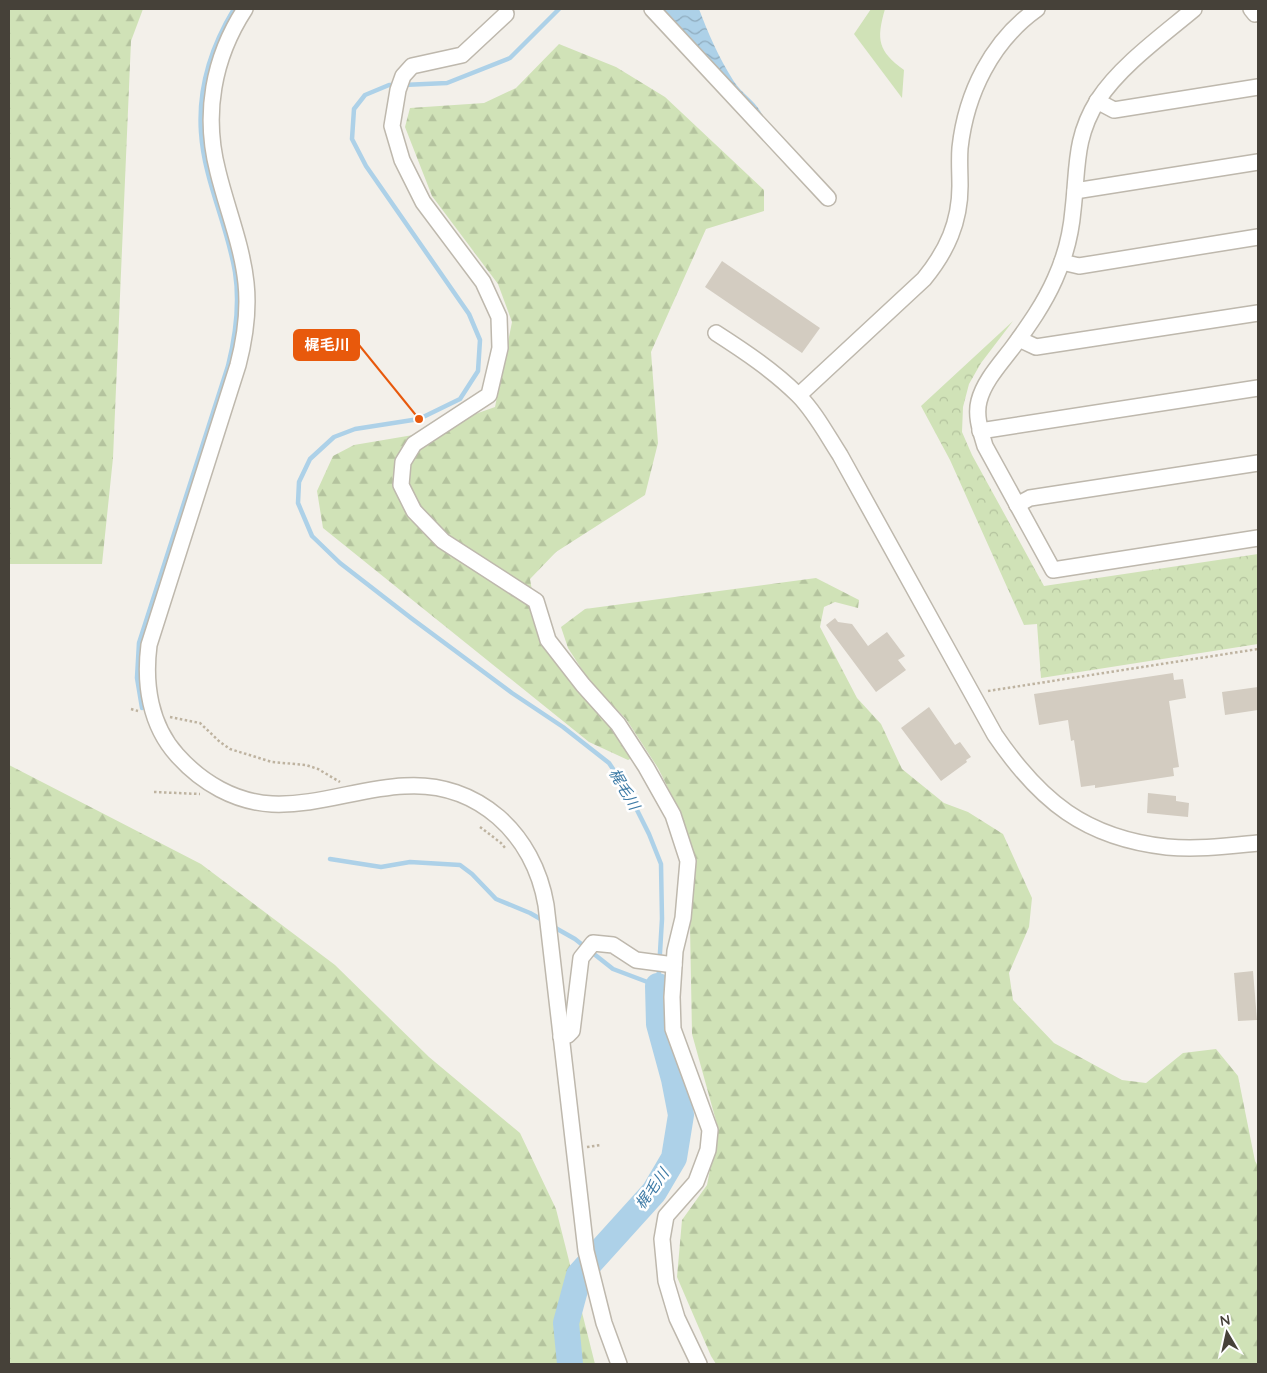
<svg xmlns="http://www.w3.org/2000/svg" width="1267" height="1373" viewBox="0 0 1267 1373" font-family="Quicksand,'Noto Sans JP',sans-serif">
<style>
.grass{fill:#d0e2b7}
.forest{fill:url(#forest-firs)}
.park{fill:url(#park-crowns)}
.water{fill:url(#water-waves)}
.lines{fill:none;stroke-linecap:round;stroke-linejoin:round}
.stream{stroke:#add1e8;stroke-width:4.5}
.river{stroke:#add1e8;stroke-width:26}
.building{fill:#d3ccc1}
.minor-casing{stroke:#beb8ad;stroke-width:18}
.path{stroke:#beb3a0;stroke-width:2.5;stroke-dasharray:2.5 2.5;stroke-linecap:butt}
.minor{stroke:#fff;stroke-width:15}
.labels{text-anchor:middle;stroke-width:5;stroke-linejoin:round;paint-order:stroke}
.water-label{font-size:15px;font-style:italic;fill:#3e7ba6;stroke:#fff}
.leader{fill:none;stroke:#e8590c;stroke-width:2}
.callout-dot{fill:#e8590c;stroke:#fff;stroke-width:2}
.callout{fill:#e8590c;stroke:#e8590c;stroke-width:2}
.callout-label{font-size:15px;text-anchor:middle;font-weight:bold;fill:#fff}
</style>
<defs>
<pattern id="forest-firs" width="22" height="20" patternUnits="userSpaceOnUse" patternTransform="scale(1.25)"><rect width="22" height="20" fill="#d0e2b7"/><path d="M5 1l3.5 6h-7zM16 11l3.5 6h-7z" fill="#b4c39e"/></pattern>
<pattern id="park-crowns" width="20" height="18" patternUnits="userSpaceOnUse" patternTransform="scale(1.25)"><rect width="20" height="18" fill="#d0e2b7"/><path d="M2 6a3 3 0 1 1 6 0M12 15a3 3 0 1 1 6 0" fill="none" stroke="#b4c39e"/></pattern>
<pattern id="water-waves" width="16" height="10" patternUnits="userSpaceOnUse" patternTransform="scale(1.25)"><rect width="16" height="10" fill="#add1e8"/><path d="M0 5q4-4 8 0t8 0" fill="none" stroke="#8fabbd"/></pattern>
</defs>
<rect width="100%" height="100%" fill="#f3f0ea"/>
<path class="grass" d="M871 9H885C876 40 878 51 904 70L902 98 854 34Z"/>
<g class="forest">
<polygon points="9,9 143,9 131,41 113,458 102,564 9,564"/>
<polygon points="559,44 616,67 665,97 764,190 764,211 706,229 651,352 658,443 645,495 556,552 530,579 535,608 548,650 559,668 615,732 634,757 628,760 589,742 323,528 317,491 333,456 354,445 419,434 495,407 512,322 498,284 432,196 405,127 410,108 484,103 516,88"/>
<polygon points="816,578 859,600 858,608 835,602 824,607 820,627 857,698 881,724 902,769 944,803 968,812 1003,834 1032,898 1029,927 1009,973 1013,1000 1054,1043 1122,1080 1146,1083 1183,1053 1216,1049 1238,1076 1255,1161 1258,1166 1258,1364 716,1364 711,1356 677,1277 682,1220 707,1185 718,1128 692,1034 690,926 693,870 681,814 658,768 626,719 590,682 568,648 561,627 585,609"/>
<polygon points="9,765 201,864 335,965 429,1057 520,1133 556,1209 595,1364 9,1364"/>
</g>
<polygon class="park" points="1013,321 981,363 969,384 963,407 962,432 972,455 1044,586 1258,554 1258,644 1041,678 1037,624 1024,625 950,460 921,406"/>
<path class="water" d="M662 9H699C708 33 719 58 733 80 742 95 760 103 764 120Z"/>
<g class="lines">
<g class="stream">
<polyline points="396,85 389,85 365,95 354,109 352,139 366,166 469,314 480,340 478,371 460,399 419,419 355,429 334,437 310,459 299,482 298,503 312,536 340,563 411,618 512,693 563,727 609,763 627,790 649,834 661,864 662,919 658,986 613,969 575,939 552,926"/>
<polyline points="403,85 447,83 510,58 559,9"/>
<path d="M142 708 137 678 139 643 228 366C236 334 240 304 235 272 227 224 204 180 201 132 198 87 211 47 234 9"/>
<polyline points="330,859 381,867 410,862 460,865 472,874 496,899 530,913 544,921"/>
</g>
<polyline class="river" points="570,1364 566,1323 579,1275 654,1192 674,1158 681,1115 674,1079 659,1024 658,986"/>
</g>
<g class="building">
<polygon points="722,261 820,328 802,353 705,287"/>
<polygon points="835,618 838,622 852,624 868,646 887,632 905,656 898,660 906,670 876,692 826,625"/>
<polygon points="1173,673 1174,680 1183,679 1186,698 1169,701 1179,767 1173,768 1174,776 1095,788 1095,785 1081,787 1074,740 1071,741 1068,720 1039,725 1034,694"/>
<polygon points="1258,687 1258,710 1225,715 1222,692"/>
<polygon points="929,707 955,745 960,742 971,757 966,760 967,762 941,781 901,728"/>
<polygon points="1148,793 1176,796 1176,801 1189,803 1188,817 1147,813"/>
<polygon points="1253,971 1257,1020 1238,1021 1234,973"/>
</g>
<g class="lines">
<defs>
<g id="minor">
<path d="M245 9C213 58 203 115 218 172 227 209 242 245 246 283 249 311 245 338 238 365L149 645C144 684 150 725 177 755 202 783 235 802 272 804 317 806 360 788 404 786 478 781 534 834 546 905L586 1251 604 1323 619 1364"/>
<polyline points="652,9 828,198"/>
<path d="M1194 9C1163 35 1120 66 1098 100 1074 138 1078 168 1073 210 1071 234 1065 257 1055 279 1044 304 1029 325 1013 347 1001 363 984 381 979 401 975 416 981 432 985 446L1053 570 1258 538"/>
<polyline points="1251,9 1255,14 1258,13"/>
<polyline points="506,14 462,55 412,66 403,76 398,90 392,126 402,160 423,202 483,282 499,317 500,348 489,395 414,444 403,462 401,485 414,511 443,541 536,601 548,640 583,685 618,724 646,767 673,815 688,861 683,918 675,951 672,997 673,1029 710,1130 708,1150 696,1182 666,1216 662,1239 666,1281 677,1318 699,1364"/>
<polyline points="1097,101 1114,110 1258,87"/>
<polyline points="1075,191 1258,162"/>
<polyline points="1062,262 1079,266 1258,237"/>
<path d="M716 333C744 351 774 371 798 395 815 412 827 435 840 455L995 735C1040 801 1085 838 1167 847 1197 850 1228 846 1258 843"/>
<polyline points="1019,339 1036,347 1258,313"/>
<path d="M799 395 924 279C947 251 960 222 960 186 960 173 959 160 960 148 966 93 992 41 1037 9"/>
<polyline points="980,431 1258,388"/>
<polyline points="1017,505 1030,498 1258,463"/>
<polyline points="561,1037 568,1035 572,1031 581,958 593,943 613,945 636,960 674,965"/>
</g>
</defs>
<use href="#minor" class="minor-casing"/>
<g class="path">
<polyline points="988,691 1258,649"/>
<polyline points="131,709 138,711"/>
<polyline points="170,717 200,723 220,742 230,749 272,762 306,765 318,769 340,782"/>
<polyline points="154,792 200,794"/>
<polyline points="480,827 501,843 506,849"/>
<polyline points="587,1147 601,1145"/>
</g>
<use href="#minor" class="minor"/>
</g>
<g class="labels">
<g class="water-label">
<text transform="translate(624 789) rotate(60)" y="5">梶毛川</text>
<text transform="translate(652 1189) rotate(-54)" y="5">梶毛川</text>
</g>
</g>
<path class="leader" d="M419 419L359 345"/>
<circle class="callout-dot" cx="419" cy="419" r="5"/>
<rect class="callout" x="294" y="330" width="65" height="30" rx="5"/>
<g class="callout-label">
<text x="327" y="350">梶毛川</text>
</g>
<rect width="1267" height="1373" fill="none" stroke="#464139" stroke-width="20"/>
<g transform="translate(1227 1333) rotate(351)" stroke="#ffffff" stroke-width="4" paint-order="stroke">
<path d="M0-4L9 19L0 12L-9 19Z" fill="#464139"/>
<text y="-8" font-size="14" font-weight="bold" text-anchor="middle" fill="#464139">N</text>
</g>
</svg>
